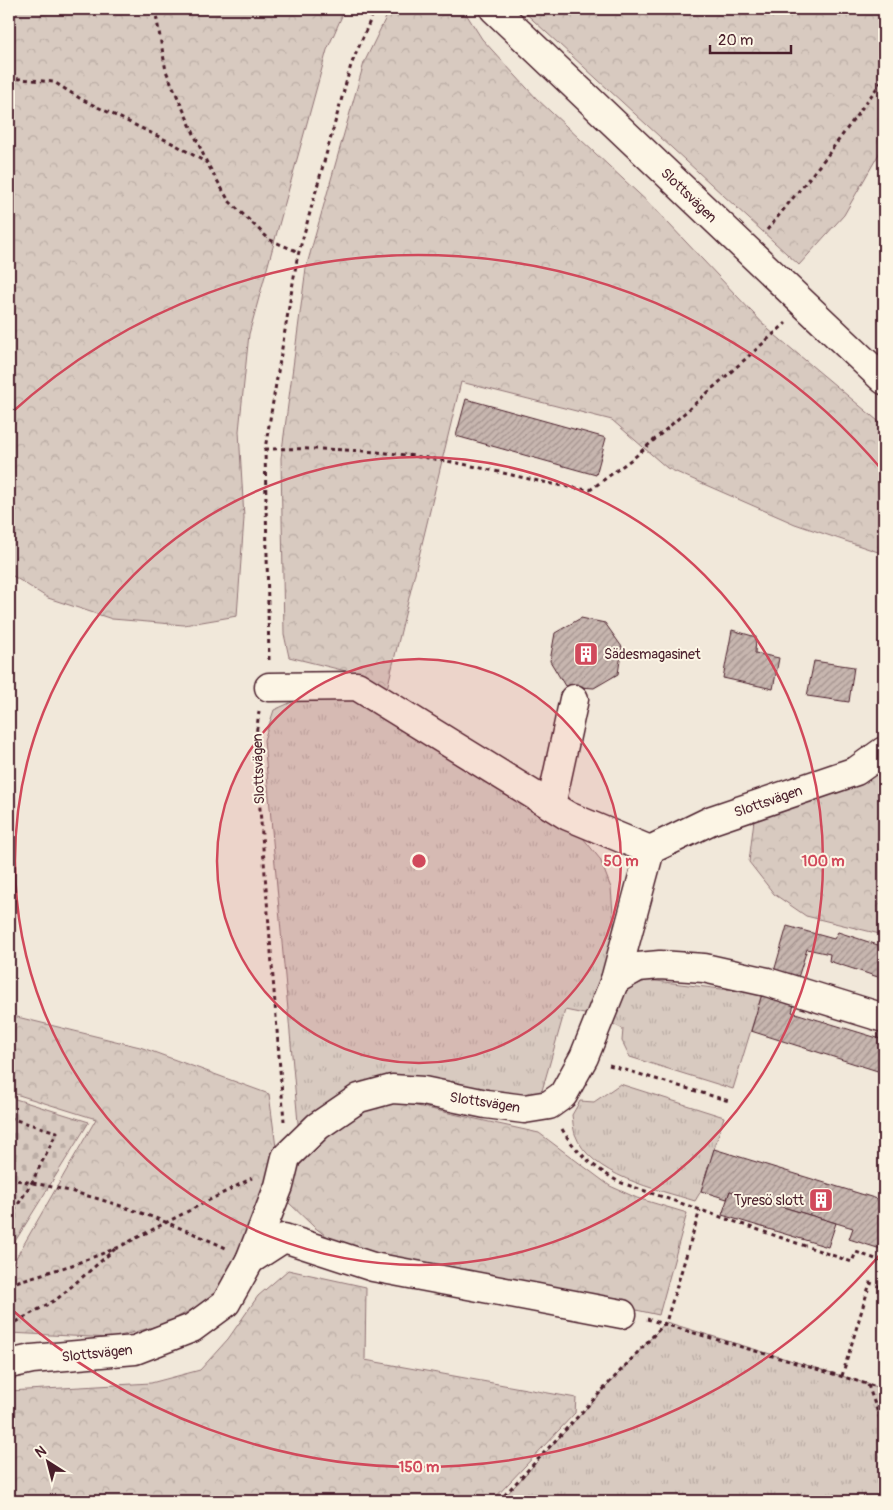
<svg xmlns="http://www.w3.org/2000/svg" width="893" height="1510" viewBox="0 0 893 1510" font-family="Pangolin,sans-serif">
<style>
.grass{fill:url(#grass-tufts);stroke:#917476}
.forest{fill:url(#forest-crowns);stroke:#917476}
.cemetery{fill:url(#cemetery-stones);stroke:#917476}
.building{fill:url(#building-hatch);stroke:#4a1f2b}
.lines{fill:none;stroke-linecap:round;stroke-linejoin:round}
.minor-casing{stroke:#4a1f2b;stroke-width:31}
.path{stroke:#4a1f2b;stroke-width:3;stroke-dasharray:4 4;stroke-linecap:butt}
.minor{stroke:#fcf5e5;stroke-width:28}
.ring{fill:none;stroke:#d1495b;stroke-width:2.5}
.labels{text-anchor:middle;stroke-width:4;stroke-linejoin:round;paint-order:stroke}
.street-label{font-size:14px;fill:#4a1f2b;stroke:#fcf5e5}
.poi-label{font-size:14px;fill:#4a1f2b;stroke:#fcf5e5;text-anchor:start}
.centre{fill:#d1495b;stroke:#fcf5e5;stroke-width:2.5}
.ring-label{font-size:15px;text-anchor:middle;font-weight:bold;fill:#d1495b;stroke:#fcf5e5;stroke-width:4;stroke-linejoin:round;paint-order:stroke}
</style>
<defs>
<pattern id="grass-tufts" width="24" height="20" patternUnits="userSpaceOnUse" patternTransform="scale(1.25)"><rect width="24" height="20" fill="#d8cac0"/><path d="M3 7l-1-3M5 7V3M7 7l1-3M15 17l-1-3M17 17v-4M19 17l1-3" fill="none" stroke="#bbada5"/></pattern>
<pattern id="forest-crowns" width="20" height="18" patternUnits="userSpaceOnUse" patternTransform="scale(1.25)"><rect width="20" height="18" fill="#d8cac0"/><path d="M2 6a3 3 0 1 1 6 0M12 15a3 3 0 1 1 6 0" fill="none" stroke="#bbada5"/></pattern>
<pattern id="cemetery-stones" width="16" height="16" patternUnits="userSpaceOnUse" patternTransform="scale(1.25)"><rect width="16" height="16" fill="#d8cac0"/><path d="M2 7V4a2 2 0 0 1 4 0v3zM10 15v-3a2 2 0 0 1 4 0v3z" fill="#bbada5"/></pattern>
<pattern id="building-hatch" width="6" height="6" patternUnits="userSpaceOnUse" patternTransform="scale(1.25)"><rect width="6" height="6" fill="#c7b6af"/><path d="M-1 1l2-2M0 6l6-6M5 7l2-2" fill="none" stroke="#a4938f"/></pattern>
</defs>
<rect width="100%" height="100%" fill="#f1e8da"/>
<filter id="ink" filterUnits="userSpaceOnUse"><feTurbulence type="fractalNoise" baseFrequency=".02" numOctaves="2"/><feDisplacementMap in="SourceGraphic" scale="10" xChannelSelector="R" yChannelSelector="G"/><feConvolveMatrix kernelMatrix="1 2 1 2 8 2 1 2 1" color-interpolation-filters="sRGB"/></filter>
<g filter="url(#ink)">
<g class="grass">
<polygon points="301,698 358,698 579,833 600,859 611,888 615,938 589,1015 565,1010 539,1101 423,1087 299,1134 264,740 274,710"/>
<polygon points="648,980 762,994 733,1089 630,1057 622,1041 623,1029 613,1024 611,1014 626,989"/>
<path d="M620 1084 724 1117 701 1191 695 1201C657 1189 590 1176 575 1134 573 1128 573 1121 572 1115L580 1101 594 1102Z"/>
<polygon points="666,1322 884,1389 884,1501 501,1501"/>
</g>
<g class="forest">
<polygon points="9,9 345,9 327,50 249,334 239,431 244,518 237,616 184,625 112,619 48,598 13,576 9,580"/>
<polygon points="390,9 463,9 482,39 537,99 652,206 769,330 884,426 884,554 795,524 667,468 612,420 461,382 386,693 358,674 289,657 284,634 281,458 306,268 364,63"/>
<polygon points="521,9 884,9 884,145 844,215 799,265"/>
<polygon points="884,766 884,935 806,916 774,894 749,862 754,820 830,795"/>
<polygon points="9,1015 140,1047 269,1094 277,1155 246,1251 211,1299 165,1324 112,1338 9,1333 9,1270 96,1119 9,1092"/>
<polygon points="399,1102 539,1133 610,1186 637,1198 687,1213 659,1315 339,1245 314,1227 287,1201 294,1174 310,1148 359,1111"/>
<polygon points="288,1270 366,1287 365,1360 576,1398 575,1413 492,1501 9,1501 9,1391 151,1383 200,1370 228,1339 258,1296"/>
</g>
<polygon class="cemetery" points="9,1097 89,1122 9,1251"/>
<g class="building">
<polygon points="466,399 606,438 596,475 456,436"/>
<polygon points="581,618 605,623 622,647 618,674 594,688 565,686 550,661 555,633"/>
<polygon points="732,630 756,637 755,653 779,658 773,689 723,678"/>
<polygon points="814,661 854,667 849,702 807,696"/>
<polygon points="787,926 834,939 838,932 884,947 884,979 829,961 830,954 807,949 796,984 773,975"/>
<polygon points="765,984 797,994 792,1012 884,1040 884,1073 751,1031"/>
<polygon points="714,1149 884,1201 884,1250 849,1239 853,1228 836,1223 730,1191 727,1199 701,1191"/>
<polygon points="730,1191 836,1223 828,1247 722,1215"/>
</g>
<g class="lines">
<defs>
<g id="minor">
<polyline points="494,9 884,380"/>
<polyline points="269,687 357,686 568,816 650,850"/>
<polyline points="551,805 574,699"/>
<polyline points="615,980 638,967 660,965 704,968 767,982 884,1018"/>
<polyline points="250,1260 284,1238 373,1267 622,1314"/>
<polyline points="9,1364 32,1359 135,1350 192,1328 226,1303 250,1260 279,1186 286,1157 318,1126 359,1098 392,1089 423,1091 486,1104 524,1109 549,1105 563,1095 584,1057 615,980 650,850 712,820 856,771 884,751"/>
</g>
</defs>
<use href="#minor" class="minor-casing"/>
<g class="path">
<polyline points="155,9 166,71 207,163 229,201 270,240 299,252"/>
<polyline points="9,78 54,82 81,99 176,145 207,163"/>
<polyline points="767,230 827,156 884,78"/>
<path d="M265 449C324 448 382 450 440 460 491 468 539 484 590 490L636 456 786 323"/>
<polyline points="269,660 265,449 297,259 351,65 375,9"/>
<polyline points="259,711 255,744 284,1121"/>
<polyline points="609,1065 729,1101"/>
<polyline points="9,1118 57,1132 32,1182 9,1219"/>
<path d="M562 1129C576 1153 595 1168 619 1182L852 1262 856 1252 884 1262"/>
<path d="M9 1179C84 1190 157 1216 226 1248"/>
<polyline points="9,1284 72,1265 117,1248 252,1178"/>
<polyline points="647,1319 884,1389"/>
<polyline points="9,1326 57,1299 115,1249"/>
<polyline points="842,1376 870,1283 884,1288"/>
<polyline points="868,1385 884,1430"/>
<polyline points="499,1501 666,1322 700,1210"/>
</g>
<use href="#minor" class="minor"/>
</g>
</g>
<circle cx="419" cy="861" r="202" fill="#d1495b" fill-opacity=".12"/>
<g class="ring">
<circle cx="419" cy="861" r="202"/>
<circle cx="419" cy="861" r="404"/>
<path d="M883 1251A606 606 0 0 1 10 1308M10 414A606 606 0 0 1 883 471"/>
</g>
<defs>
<symbol id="building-square" viewBox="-11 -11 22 22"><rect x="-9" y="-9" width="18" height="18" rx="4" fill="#d1495b" stroke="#fcf5e5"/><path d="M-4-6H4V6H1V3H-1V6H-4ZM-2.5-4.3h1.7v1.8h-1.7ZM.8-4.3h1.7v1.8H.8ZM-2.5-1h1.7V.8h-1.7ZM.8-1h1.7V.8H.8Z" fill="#fff"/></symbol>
</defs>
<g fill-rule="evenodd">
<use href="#building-square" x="572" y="640" width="28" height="28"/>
<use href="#building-square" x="807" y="1186" width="28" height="28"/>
</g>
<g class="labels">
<g class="street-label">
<text transform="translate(689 195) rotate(44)" y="5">Slottsvägen</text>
<text transform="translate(258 769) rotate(-92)" y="5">Slottsvägen</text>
<text transform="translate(768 801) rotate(-19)" y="5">Slottsvägen</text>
<text transform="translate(485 1102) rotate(9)" y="5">Slottsvägen</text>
<text transform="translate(97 1353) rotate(-6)" y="5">Slottsvägen</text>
</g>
<g class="poi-label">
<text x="604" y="659">Sädesmagasinet</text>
<text x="804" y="1205" text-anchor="end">Tyresö slott</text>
</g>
</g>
<circle cx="419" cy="861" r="8" class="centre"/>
<g class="ring-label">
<text x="621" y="866">50 m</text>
<text x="823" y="866">100 m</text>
<text x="419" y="1472">150 m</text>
</g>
<rect width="893" height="1510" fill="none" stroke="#fcf5e5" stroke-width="30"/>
<rect x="15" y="15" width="863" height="1480" fill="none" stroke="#4a1f2b" stroke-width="2" filter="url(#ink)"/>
<g transform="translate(48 1462) rotate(324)" stroke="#fcf5e5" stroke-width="4" paint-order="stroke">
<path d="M0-4L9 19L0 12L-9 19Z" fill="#4a1f2b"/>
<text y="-8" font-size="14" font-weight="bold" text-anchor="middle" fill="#4a1f2b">N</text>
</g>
<path d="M710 45v8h81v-8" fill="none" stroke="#4a1f2b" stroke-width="2.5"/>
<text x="718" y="45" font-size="15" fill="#4a1f2b" stroke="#fcf5e5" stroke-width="4" paint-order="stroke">20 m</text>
</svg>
